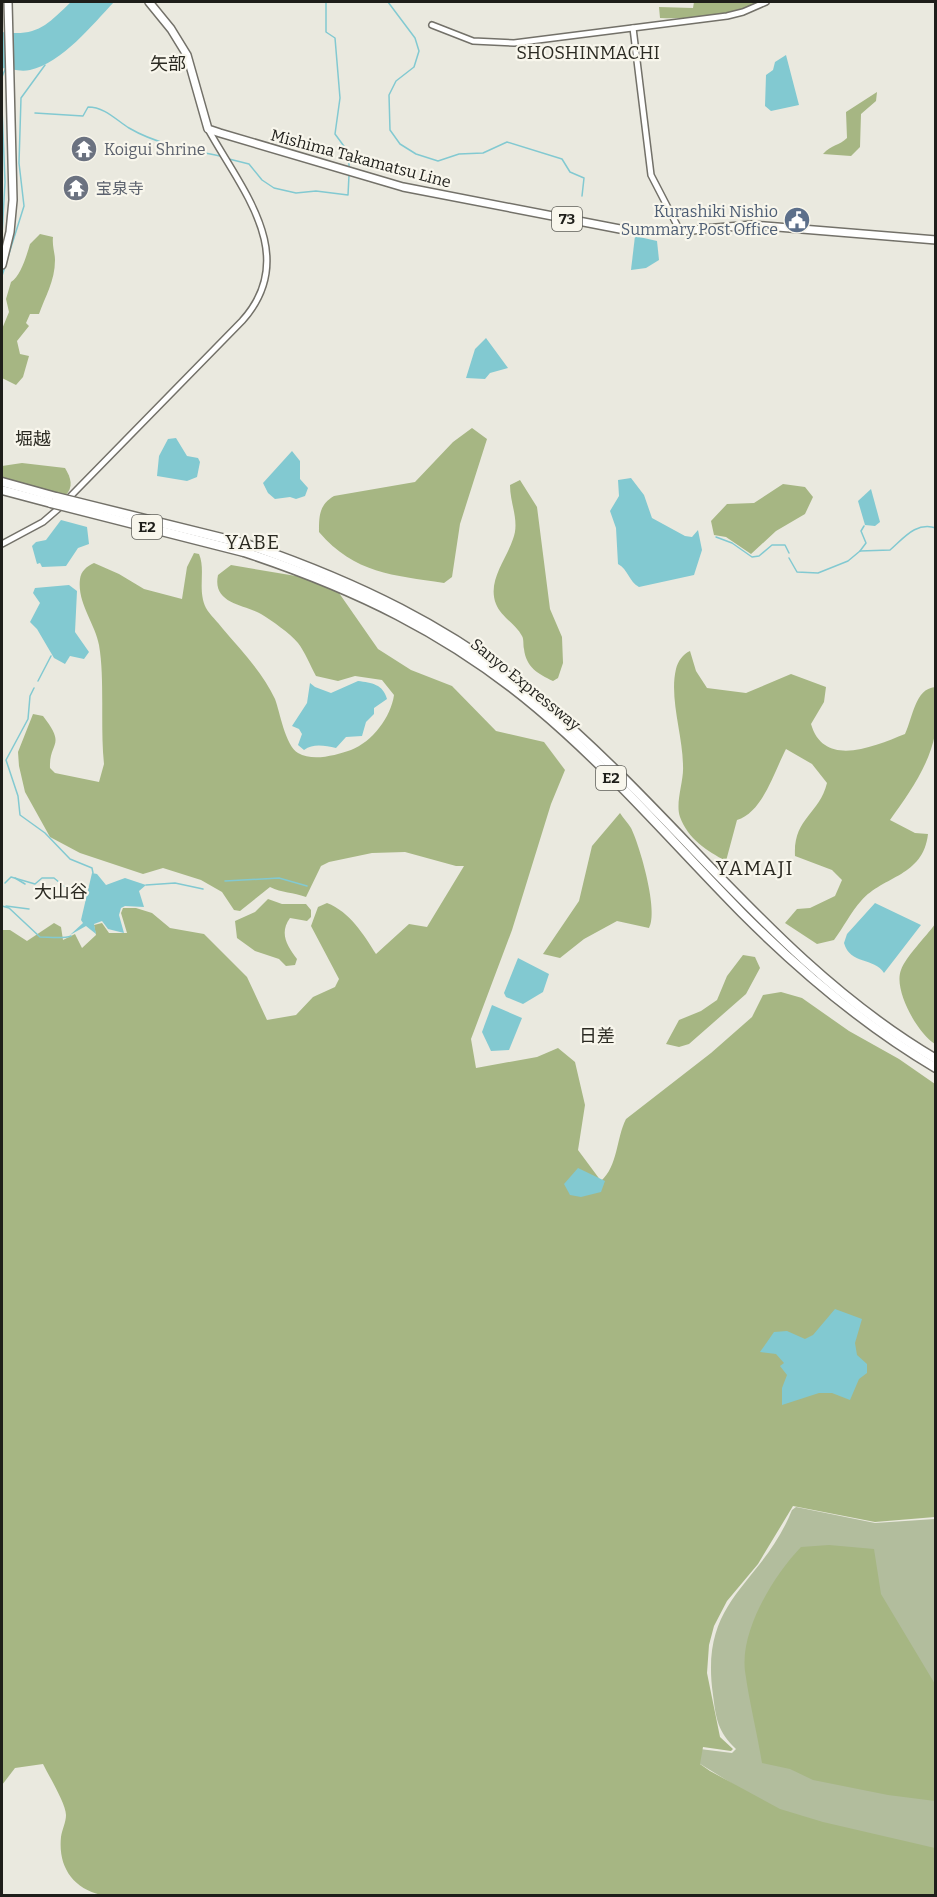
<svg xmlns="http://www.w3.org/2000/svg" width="937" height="1897" viewBox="0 0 937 1897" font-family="Bitter,'Noto Sans JP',serif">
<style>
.green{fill:#b2bd9d}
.forest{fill:#a6b683}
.water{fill:#82c9d1}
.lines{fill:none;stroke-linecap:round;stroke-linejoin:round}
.stream{stroke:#82c9d1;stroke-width:1.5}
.minor-casing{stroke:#737169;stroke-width:8}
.major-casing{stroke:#737169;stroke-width:10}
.highway-casing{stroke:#737169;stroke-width:11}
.minor{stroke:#fff;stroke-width:5}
.major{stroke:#fff;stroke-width:7}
.highway{stroke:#fff;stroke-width:8}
.highway-bridge-casing{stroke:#737169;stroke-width:11;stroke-linecap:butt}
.highway-bridge{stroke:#fff;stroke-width:8}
.labels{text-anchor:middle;stroke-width:4.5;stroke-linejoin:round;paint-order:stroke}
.shield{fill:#f8f6ec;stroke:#5f5f59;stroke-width:1.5}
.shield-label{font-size:15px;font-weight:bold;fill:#1e1e1a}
.worship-label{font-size:16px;fill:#5b616d;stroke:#f8f6ec;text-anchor:start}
.street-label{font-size:16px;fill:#1e1e1a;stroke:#f8f6ec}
.service-label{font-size:16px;fill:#4e5e75;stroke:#f8f6ec;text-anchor:end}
.neighbourhood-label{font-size:18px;fill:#2b2a22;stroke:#f8f6ec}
.quarter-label{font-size:20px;letter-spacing:1.5px;fill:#2b2a22;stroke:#f8f6ec}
</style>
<rect width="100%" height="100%" fill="#eae9df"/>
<path class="green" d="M796 1507 875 1523 935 1519V1849L780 1813 697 1762 700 1749 732 1753 736 1749C718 1732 716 1719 713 1695 699 1597 761 1587 792 1510Z"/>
<g class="forest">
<path d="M694 2H759C730 17 693 19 660 18L659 7 693 8Z"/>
<path d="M877 92 876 101 861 114 860 147 851 156 823 154C832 144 839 146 847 138L846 112Z"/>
<path d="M40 234 53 237C52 246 55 253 55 260 55 281 45 297 39 314H30L26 323 29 326 17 341 20 354 29 356 23 377 16 385 2 378V329L9 312 6 299 11 282C21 276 27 254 30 244Z"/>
<path d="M472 428 487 439 460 524 452 577 444 583C393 575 355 574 319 532 319 516 319 505 334 496L415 482 453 442Z"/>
<path d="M22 463 65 468C71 478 74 487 65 496L2 478V466Z"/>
<path d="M520 480 537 507 550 609 562 637 563 663 558 678 553 681C538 674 526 667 524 649 523 645 524 639 522 636 516 624 501 617 496 604 487 581 506 560 513 539 520 521 510 504 510 485Z"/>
<polygon points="783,484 805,487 813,497 805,514 776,531 751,554 726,537 714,535 711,521 727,504 754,503"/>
<path d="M194 553 199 554C206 570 197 590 206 608 210 615 218 622 223 629 241 650 263 673 275 699 280 712 285 745 298 753 313 762 336 755 351 750 372 742 391 717 394 695L382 680 355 676 338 681 316 676C310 665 305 652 298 643 290 633 272 621 261 614 243 604 212 604 218 575L231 565 302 577 339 593 378 649 411 670 452 686 496 731 544 742 565 770 551 804 512 930 471 1039 476 1068 537 1057 558 1048 575 1062 585 1105 578 1150 601 1181C618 1166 616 1139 626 1119L711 1053 752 1017 763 995 781 992 802 998 849 1031 899 1059 935 1084V1517L875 1522 793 1506 758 1564 727 1601 714 1626 709 1645 707 1673 720 1737 733 1749 731 1751 703 1747 700 1764 710 1771 780 1809 823 1822 935 1848V1895H101C72 1888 58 1866 61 1837 62 1830 66 1822 66 1815 66 1804 49 1776 43 1764L15 1768 2 1785V930H10L27 941 54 923 61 927 63 940 75 934 82 948 96 935 94 925 102 923 109 933H127L121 913 123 908H136L152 913 170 928 204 934 247 977 267 1020 296 1015 313 997 335 987 339 979 311 926 318 907 327 903C350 912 364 935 376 954L409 924 427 927 464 866H456L405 852 372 853 329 862 321 866 306 897C293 892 282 893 270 887L240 911 234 910 222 892 201 880 163 868 143 874 80 853 50 837 25 792 19 766 18 752 33 714 43 716C67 747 49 741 50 768L55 773 99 782 104 764C100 726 105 680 99 645 95 623 77 603 80 579 81 571 87 566 94 563L119 574 144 589 182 599 187 567Z"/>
<path d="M690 651 696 671 707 688 746 693 791 674 826 687 824 702 811 724C824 769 875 746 905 734 913 717 915 689 935 687 936 702 937 719 935 734 929 766 908 795 890 820L915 833 928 834C923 877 884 875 861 901 851 912 843 928 834 940L817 944 785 923 797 909 810 908 835 896 842 880 832 870 795 856C793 818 819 815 827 783L812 764 786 749C774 772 763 812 737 820L726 861C707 851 688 839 680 817 675 803 684 781 683 766 683 736 669 698 676 669 678 661 683 654 690 651Z"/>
<path d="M620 813C623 818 628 823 631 828 640 846 659 912 649 928L617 921 584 939 560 958 543 954 579 901 592 846Z"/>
<path d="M268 899 282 904H306L311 910V917L307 921 290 918C279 933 287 946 297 959L295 965 286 966 279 959 255 951 237 938 235 921 255 912Z"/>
<path d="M935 924 936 1044H935C918 1034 893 990 901 970 906 956 926 937 935 924Z"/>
<polygon points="743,955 755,957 760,968 746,994 689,1044 679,1047 666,1044 679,1020 701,1011 717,1000 727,976"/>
<path d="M829 1545 874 1549 881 1594 935 1684V1801L888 1795 813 1780 790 1769 762 1763C757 1732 749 1701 745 1671 740 1630 774 1575 801 1547Z"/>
</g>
<g class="water">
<path d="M71 2H114C93 24 62 63 30 70 21 72 10 69 2 68V32C37 37 47 25 71 2Z"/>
<polygon points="786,55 799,105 771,111 765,106 766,75 773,70 775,62"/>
<polygon points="635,236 657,241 659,260 646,268 631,270"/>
<polygon points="486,338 508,368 490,373 485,379 466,378 475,349"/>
<polygon points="176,438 187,456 198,458 200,462 197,477 187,481 157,476 159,456 168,439"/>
<polygon points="292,451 300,461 300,479 308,488 305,496 296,499 290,497 275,499 268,493 263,483"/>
<path d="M631 478 644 495 652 518 685 536 692 537 698 530 702 550 694 575 639 587C629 582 628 569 618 564L616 528 610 511 619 496 618 480Z"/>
<polygon points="871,489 880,522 875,526 865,525 858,501"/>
<polygon points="61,520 87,527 89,544 78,548 66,566 42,567 40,563 37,564 32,546 36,542 46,540"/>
<polygon points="69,585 77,591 75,632 89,652 84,659 70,656 65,664 54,658 37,629 30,622 40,603 33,593 35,588"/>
<path d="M358 681C372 683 383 684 387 699L374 708V714L366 722 362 736 346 737 336 748C325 746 314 743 304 750L298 745 302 734 299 729 292 726 307 703 310 683 315 687 331 693Z"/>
<polygon points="92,873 97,874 106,885 125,878 146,885 139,891 144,907 125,906 121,908 119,915 124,933 108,929 102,921 94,924 96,934 86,926 70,935 83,923 81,920"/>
<path d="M875 903 921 925 884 973C874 957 850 965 844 943L847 934Z"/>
<polygon points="518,958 549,974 543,992 523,1004 506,997 504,993"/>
<polygon points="492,1005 522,1018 509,1050 491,1051 482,1032"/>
<polygon points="578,1168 605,1181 601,1192 581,1197 570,1195 564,1184"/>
<polygon points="835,1309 862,1319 855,1343 857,1355 867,1364 867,1373 859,1379 850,1400 832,1393 819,1393 782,1405 782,1388 787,1375 780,1366 784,1363 776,1354 760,1352 774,1332 787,1331 805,1339 813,1335"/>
</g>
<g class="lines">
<g class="stream">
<polyline points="326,2 326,32 335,38 340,98 335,134 349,153 349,167"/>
<polyline points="388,2 415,38 419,51 414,67 396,81 389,95 390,130 400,144 416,154 438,161 459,154 483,153 507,142 562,159 570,172 584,178 582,196"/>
<polyline points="2,77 6,67"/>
<polyline points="2,108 5,182 2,235"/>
<path d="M35 113 83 116 88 107C105 107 116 120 129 128 156 144 190 150 220 156"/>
<polyline points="229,159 249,164 262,180 274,188 296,193 316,191 348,195 349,175"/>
<polyline points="2,276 24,206 19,163 21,98 45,65"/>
<polyline points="716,537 732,543 752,557 759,556 772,545 785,545 789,553"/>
<polyline points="860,551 866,543 861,531 864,526"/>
<path d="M789 558 797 572 818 573 848 561 860 551 890 550C903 539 916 521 936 528"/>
<polyline points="38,681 51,656"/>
<polyline points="34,688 30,696 28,719 6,760 18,796 20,815 45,833 70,859 92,868 93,873"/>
<polyline points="15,878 25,884"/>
<polyline points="225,881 279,878 307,886"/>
<polyline points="5,883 11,877 35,884 42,878 54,878 66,888"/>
<polyline points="146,885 175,883 203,889"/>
<path d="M2 906 9 908 40 937C48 937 64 939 71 936"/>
<polyline points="6,906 29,909"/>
</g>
<defs>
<g id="minor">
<polyline points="432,25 473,41 514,43 727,16 743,12 766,2"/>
<polyline points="633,28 651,175 680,231"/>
<path d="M2 544 43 522 58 509 242 321C301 256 241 189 208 129"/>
</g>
<g id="major">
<polyline points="149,2 171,29 187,55 208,129 220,133 403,187 625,230 680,231 752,225 936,240"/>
<polyline points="2,265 10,232 13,200 8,2"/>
</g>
<g id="highway">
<polyline points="2,482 56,497"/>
<polyline points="2,490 51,503"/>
<path d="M246 544C354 581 452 627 540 701 677 815 779 967 936 1059"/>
<path d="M244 552C353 588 448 633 537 708 611 770 674 844 742 913 800 971 865 1026 936 1068"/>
</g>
</defs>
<use href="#minor" class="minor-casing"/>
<use href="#major" class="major-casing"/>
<use href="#highway" class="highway-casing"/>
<use href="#minor" class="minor"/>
<use href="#major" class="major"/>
<use href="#highway" class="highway"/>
<defs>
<g id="highway-bridge">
<polyline points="56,497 246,544"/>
<polyline points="51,503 244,552"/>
</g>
</defs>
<use href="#highway-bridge" class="highway-bridge-casing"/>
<use href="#highway-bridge" class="highway-bridge"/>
</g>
<defs>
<symbol id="temple-disc" viewBox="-11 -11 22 22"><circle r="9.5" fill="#6b7280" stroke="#f8f6ec"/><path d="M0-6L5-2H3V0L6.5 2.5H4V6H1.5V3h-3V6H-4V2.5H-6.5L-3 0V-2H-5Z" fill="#fff"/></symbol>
<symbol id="civic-disc" viewBox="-11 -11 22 22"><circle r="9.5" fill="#5c6f8a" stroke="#f8f6ec"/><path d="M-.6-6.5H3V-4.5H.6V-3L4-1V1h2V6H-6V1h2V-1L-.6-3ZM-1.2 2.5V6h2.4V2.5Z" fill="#fff"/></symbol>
</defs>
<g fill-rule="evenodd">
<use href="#temple-disc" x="69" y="134" width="30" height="30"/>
<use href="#temple-disc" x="61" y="173" width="30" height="30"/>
<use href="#civic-disc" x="782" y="205" width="30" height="30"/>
</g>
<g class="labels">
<g class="shield">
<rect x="552" y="207" width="30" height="24" rx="4.5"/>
<rect x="132" y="515" width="30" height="24" rx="4.5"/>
<rect x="596" y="766" width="30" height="24" rx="4.5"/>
</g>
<g class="shield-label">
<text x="567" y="224">73</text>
<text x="147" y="532">E2</text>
<text x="611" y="783">E2</text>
</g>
<g class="worship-label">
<text x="104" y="155">Koigui Shrine</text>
<text x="96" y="194">宝泉寺</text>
</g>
<g class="street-label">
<text transform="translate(361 158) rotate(15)" y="6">Mishima Takamatsu Line</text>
<text transform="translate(526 684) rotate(39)" y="6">Sanyo Expressway</text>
</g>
<g class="service-label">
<text x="778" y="217">Kurashiki Nishio<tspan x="778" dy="18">Summary Post Office</tspan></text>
</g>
<g class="neighbourhood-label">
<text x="588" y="59">SHOSHINMACHI</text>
<text x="168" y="70">矢部</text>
<text x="33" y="445">堀越</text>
<text x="61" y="898">大山谷</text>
<text x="597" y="1042">日差</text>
</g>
<g class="quarter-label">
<text x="253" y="549">YABE</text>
<text x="755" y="875">YAMAJI</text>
</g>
</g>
<rect width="937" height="1897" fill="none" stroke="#1e1e1a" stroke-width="6"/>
</svg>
